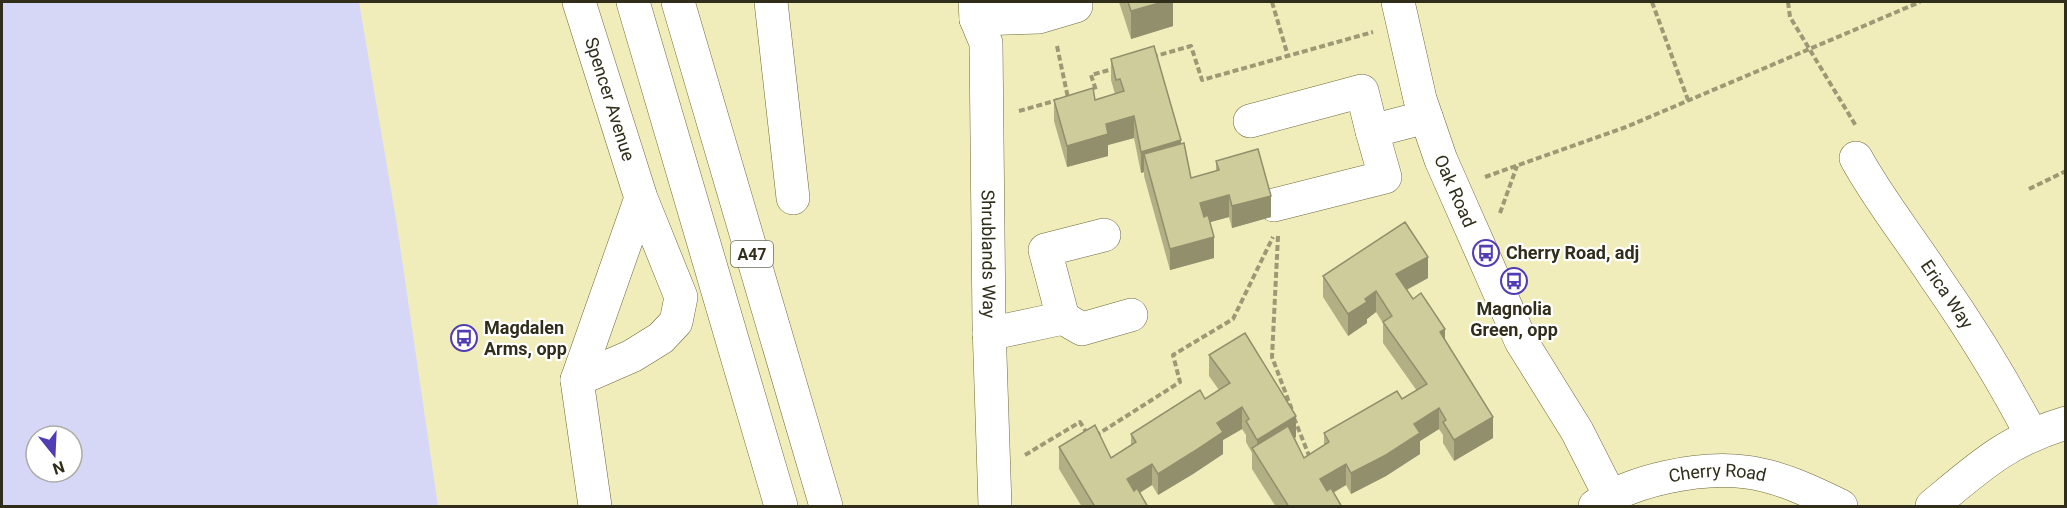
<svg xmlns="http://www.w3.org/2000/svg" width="2067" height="508" viewBox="0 0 2067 508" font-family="Roboto,sans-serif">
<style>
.green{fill:#d6d7f6;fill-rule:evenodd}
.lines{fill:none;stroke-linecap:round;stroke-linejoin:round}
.minor-casing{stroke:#6c693b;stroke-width:34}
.highway-casing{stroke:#6c693b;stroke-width:34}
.path{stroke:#9d9975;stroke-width:4;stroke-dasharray:6 3;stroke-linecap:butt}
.minor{stroke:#fff;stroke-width:33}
.highway{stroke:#fff;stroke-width:33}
.wall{fill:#b2af85}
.shaded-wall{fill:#918f6c}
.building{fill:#cfcc9b;stroke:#918f6c;stroke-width:1.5}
.labels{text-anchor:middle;stroke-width:4.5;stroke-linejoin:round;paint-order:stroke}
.shield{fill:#fff;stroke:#6e6d5f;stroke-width:1.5}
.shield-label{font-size:16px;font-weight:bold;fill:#302e1a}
.street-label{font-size:18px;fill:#302e1a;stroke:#fff}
.poi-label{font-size:18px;font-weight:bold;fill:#302e1a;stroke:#fff;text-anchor:start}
</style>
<rect width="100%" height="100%" fill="#f1edbb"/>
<path class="green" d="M2 2H359L397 225 438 506H2ZM36 436H72V472H36Z"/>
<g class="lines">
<defs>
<g id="minor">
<path id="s1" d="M579 2 641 198 681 297 676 322 661 338 632 356 577 380 641 198"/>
<polyline points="771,2 793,198"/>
<path id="s2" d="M975 2 976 19 986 43 989 325 995 506"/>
<path id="s3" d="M1398 2 1420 99 1441 160 1521 341 1577 431 1610 496"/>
<polyline points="976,19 1039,17 1076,6"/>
<polyline points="1250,121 1362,91 1372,131 1426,117"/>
<path id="s4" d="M1856 158C1879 200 1909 237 1935 277 1970 327 2003 380 2031 434"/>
<polyline points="1274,205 1385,177 1372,131"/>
<polyline points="1063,318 1045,250 1104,235"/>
<polyline points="989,334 1063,318 1082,329 1131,315"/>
<polyline points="577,380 595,506"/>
<path id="s5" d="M1595 506C1632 480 1700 466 1746 472 1779 476 1812 492 1841 506"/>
<path d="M1932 506C1979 467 2006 441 2066 423"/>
</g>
<g id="highway">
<polyline points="633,2 781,506"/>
<polyline points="678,2 826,506"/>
</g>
</defs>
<use href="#minor" class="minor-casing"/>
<use href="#highway" class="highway-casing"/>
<g class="path">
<polyline points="1272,2 1288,56"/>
<polyline points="1652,2 1688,100"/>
<polyline points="1788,2 1790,17 1856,126"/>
<polyline points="1057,46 1068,98"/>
<polyline points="1152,57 1191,46 1202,80 1373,32"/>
<polyline points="1088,92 1096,90 1091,75 1113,69"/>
<polyline points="1019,111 1058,100"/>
<polyline points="1485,177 1626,127 1920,2"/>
<polyline points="2029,189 2066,171"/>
<polyline points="1500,213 1517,166"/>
<polyline points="1278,236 1272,357 1292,410"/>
<polyline points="1294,418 1310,458"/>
<polyline points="1095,436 1180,382 1173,355 1233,319 1273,237"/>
<polyline points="1025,455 1080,422 1088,435"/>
</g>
<use href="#minor" class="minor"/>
<use href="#highway" class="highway"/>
</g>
<g class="wall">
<polygon points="1119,2 1173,2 1173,26 1131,39"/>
<polygon points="1111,59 1181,144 1191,178 1216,171 1216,161 1271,217 1232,228 1229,217 1210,222 1214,258 1170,270 1144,176 1144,172 1141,173 1134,138 1108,145 1108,156 1067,167 1054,121 1054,100 1095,100 1115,94 1111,80"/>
<polygon points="1323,276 1428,278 1407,290 1413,299 1445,339 1493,438 1454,461 1443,443 1443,435 1439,429 1420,441 1420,454 1386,476 1351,494 1346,485 1333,493 1342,507 1276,507 1252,469 1252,453 1246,442 1246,435 1242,429 1223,440 1223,454 1193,474 1158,495 1152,485 1140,493 1148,507 1082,507 1059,469 1059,447 1111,458 1131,446 1131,434 1205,399 1219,390 1209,376 1209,355 1296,437 1295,438 1304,458 1324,445 1324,433 1402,399 1417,391 1383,343 1383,323 1376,312 1367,319 1367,323 1348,336 1323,297"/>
</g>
<g class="shaded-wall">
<polygon points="1163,2 1173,2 1173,26 1131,39 1131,11"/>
<polygon points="1134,116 1134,138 1108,145 1108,156 1067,167 1067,146 1106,124"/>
<polygon points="1181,140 1181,162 1144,154 1144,172 1141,173 1141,152"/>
<polygon points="1229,195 1229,217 1200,225 1200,203"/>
<polygon points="1271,196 1271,217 1232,228 1232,206"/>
<polygon points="1214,237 1214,258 1170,270 1170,249"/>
<polygon points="1428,257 1428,278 1396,295 1396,274"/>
<polygon points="1376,291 1376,312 1367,319 1367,323 1348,336 1348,314 1365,299"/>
<polygon points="1445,329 1445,350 1440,332"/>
<polygon points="1242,407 1242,429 1223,440 1223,454 1193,474 1158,495 1158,474 1217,423"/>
<polygon points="1439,408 1439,429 1420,441 1420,454 1386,476 1351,494 1351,473 1414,424"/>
<polygon points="1296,416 1296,437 1260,459 1257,456 1257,440"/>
<polygon points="1493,417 1493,438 1454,461 1454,440"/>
<polygon points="1152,464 1152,485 1127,500 1127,479"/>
<polygon points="1346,464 1346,485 1320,500 1320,479"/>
</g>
<g class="building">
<polygon points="1128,2 1163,2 1131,11"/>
<polygon points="1154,46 1181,140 1141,152 1134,116 1106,124 1108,134 1067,146 1054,100 1093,88 1095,100 1124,91 1120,79 1116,80 1111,59"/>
<polygon points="1184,143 1191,178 1219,170 1216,161 1258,149 1271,196 1232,206 1229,195 1200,203 1204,217 1208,215 1214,237 1170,249 1144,154"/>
<polygon points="1405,222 1428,257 1396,274 1413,299 1421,293 1445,329 1440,332 1493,417 1454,440 1443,422 1446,420 1439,408 1414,424 1420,433 1386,455 1351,473 1346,464 1320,479 1327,491 1331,488 1342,507 1289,507 1252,448 1288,426 1304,458 1329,442 1324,433 1397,391 1402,399 1427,384 1383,322 1392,316 1376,291 1365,299 1367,302 1348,314 1323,276"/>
<polygon points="1245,333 1296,416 1257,440 1246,421 1249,419 1242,407 1217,423 1223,432 1193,452 1158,474 1152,464 1127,479 1134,491 1137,488 1148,507 1095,507 1059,447 1095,425 1111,458 1136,442 1131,434 1200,390 1205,399 1230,383 1209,355"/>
</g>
<defs>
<symbol id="bus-ring" viewBox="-11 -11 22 22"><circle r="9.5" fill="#fff" stroke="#503cb3" stroke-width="1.5"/><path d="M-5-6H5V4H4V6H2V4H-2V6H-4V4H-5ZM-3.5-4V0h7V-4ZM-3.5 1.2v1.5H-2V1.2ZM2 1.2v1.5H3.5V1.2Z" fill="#503cb3"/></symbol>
</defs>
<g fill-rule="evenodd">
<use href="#bus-ring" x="1471" y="238" width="30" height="30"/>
<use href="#bus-ring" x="1499" y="266" width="30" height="30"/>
<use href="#bus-ring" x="449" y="323" width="30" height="30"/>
</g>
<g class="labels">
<rect class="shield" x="731" y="241" width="42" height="26" rx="4.5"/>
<g class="shield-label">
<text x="752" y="260">A47</text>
</g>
<g class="street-label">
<text dy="6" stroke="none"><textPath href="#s1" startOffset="102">Spencer Avenue</textPath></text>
<text dy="6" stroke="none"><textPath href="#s3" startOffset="198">Oak Road</textPath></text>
<text dy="6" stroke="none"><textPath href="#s2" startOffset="254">Shrublands Way</textPath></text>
<text dy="6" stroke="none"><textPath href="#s4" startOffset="164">Erica Way</textPath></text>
<text dy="6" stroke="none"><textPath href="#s5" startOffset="129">Cherry Road</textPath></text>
</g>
<g class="poi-label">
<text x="1506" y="259">Cherry Road, adj</text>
<text x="1514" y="315" text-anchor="middle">Magnolia<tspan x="1514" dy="21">Green, opp</tspan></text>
<text x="484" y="334">Magdalen<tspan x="484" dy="21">Arms, opp</tspan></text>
</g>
</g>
<rect width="2067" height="508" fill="none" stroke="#302e1a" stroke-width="6"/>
<g transform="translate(54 454) rotate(162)"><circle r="28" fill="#ffffff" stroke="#acaba3" stroke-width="1.5"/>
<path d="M0-4.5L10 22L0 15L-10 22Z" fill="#503cb3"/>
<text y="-9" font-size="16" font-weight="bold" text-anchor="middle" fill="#302e1a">N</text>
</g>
</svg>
